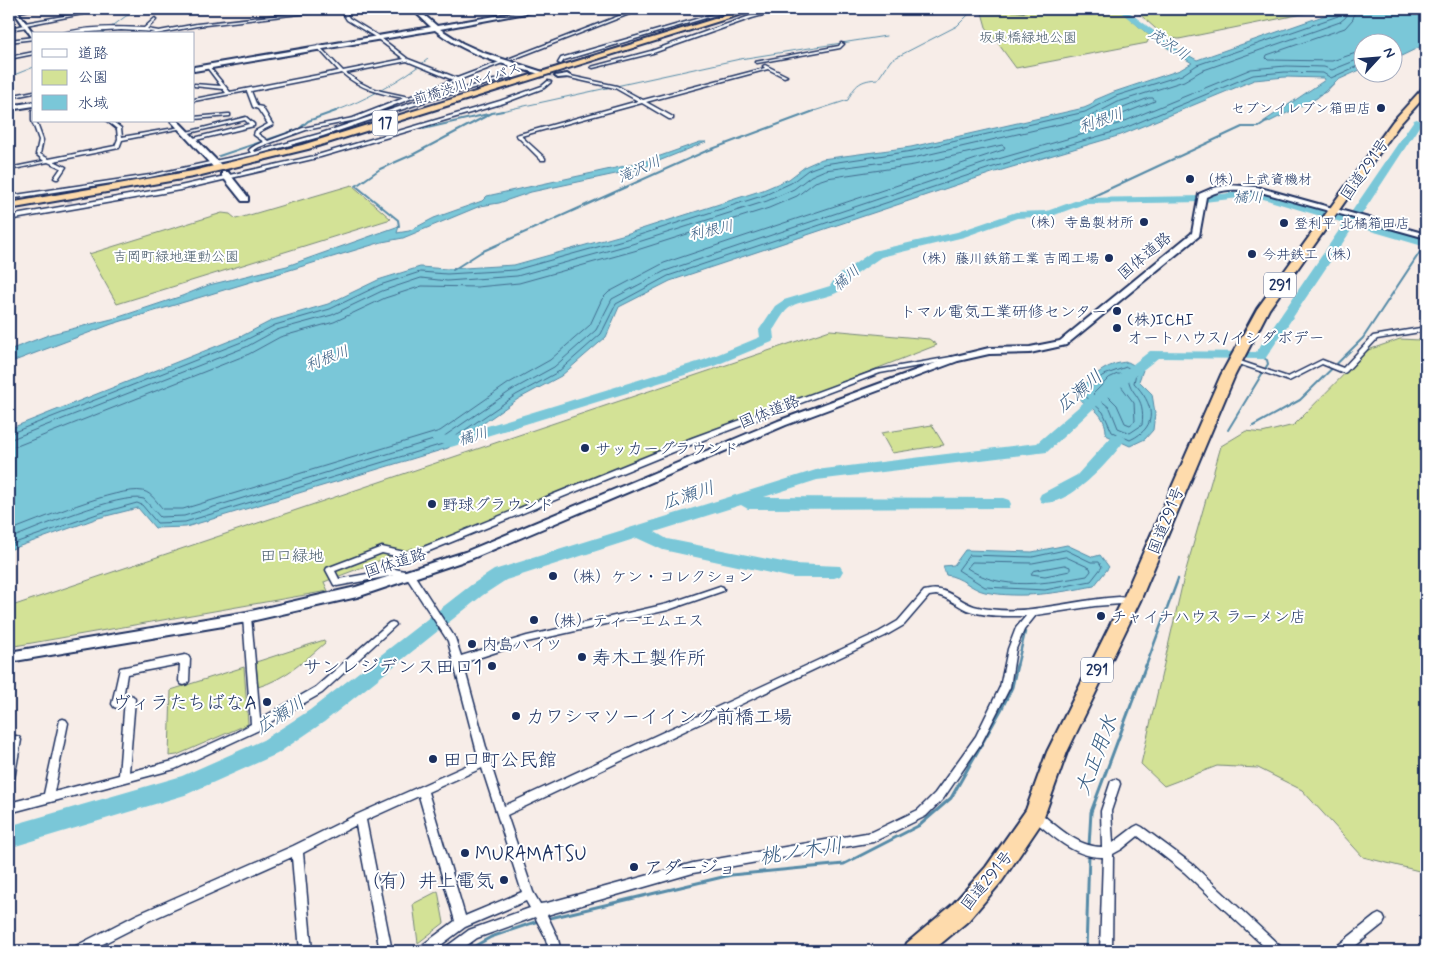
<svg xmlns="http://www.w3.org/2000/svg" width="1435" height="960" viewBox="0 0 1435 960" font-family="Mynerve,'Klee One',sans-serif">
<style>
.green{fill:#d3e296;stroke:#77887a}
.water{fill:#7ac7d8;stroke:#548aa7}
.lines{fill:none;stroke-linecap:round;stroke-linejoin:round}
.shore{stroke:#416c8f;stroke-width:1}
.stream-far3{stroke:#548aa7;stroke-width:1}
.stream-far2{stroke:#548aa7;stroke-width:2}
.stream-far1{stroke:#548aa7;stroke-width:2.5}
.stream{stroke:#548aa7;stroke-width:3}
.river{fill:#7ac7d8;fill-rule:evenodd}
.street-tunnel-far1{stroke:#cbc7cc;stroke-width:4;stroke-dasharray:4 2;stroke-linecap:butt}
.street-tunnel{stroke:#cbc7cc;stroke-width:5;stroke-dasharray:5 2.5;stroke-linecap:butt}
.secondary-tunnel{stroke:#cbc7cc;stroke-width:5.5;stroke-dasharray:5.5 3;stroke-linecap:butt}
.street-casing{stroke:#1b2f5e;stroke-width:3}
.secondary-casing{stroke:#1b2f5e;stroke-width:4}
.highway-casing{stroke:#1b2f5e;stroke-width:4}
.street{fill:#fff;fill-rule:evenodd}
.secondary{fill:#fff;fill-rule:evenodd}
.highway{fill:#fedbac;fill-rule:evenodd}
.poi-dot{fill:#1b2f5e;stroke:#fff;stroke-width:2}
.labels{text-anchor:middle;stroke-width:4;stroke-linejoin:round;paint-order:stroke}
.far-park-label{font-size:14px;fill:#495c6c;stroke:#fff}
.far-street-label{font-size:14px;fill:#1b2f5e;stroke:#fff}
.far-poi-label{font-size:14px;fill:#1b2f5e;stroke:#fff;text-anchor:end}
.far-water-label{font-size:15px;font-style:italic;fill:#385d83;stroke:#fff}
.shield{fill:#fff;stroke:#5f6d8e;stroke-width:1}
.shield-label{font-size:15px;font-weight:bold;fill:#1b2f5e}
.street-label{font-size:16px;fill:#1b2f5e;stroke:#fff}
.poi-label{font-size:16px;fill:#1b2f5e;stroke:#fff;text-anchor:start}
.park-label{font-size:16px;fill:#495c6c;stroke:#fff}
.water-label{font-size:18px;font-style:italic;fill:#385d83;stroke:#fff}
.near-poi-label{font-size:19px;fill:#1b2f5e;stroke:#fff;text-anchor:start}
.near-water-label{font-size:21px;font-style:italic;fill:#385d83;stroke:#fff}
</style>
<rect width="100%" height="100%" fill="#f7ede8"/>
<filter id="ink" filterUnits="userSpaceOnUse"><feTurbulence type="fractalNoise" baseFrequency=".02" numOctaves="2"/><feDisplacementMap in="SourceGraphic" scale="10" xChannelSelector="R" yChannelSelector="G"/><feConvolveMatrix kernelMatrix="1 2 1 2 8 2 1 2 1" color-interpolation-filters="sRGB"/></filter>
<g filter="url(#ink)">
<g class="green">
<polygon points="981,9 1327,9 1179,39 1165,37 1136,11 1121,11 1150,36 1147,43 1016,68 986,27"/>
<polygon points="352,185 391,219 117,304 89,254 222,213 230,214 236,219"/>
<polygon points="830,330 929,339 937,345 416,549 412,548 324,582 328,591 9,647 9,607"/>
<polygon points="1426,338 1426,867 1419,871 1363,857 1302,790 1258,768 1217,766 1164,786 1141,764 1184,577 1221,446 1246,431 1262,433 1294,425 1368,350 1400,339 1420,340"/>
<polygon points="932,425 944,445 892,453 881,433"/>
<path d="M324 640 325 643C304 661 285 679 258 687L256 662Z"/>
<polygon points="244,667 248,724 177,755 169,756 171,690"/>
<polygon points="438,891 444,923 418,943 413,904"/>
</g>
<g class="water">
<polygon points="1343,9 1426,9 1426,44 1393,60 1392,42 1362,42 1362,69 1338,80 1317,98 1267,123 1263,122 1325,80 1324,78 1285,77 1254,80 1121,135 992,173 670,281 619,307 606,337 561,376 518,399 448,448 186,527 155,528 138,508 98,518 9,550 9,429 242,336 273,320 328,304 378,280 420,267 447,269 514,265 629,233 763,190 789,179 806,166 822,159 911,147 1084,108 1091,105 1095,100 1114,92 1180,70 1192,63 1163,45 1145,30 1152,30 1168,44 1197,60"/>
<polygon points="700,142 706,142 639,169 531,192 499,203 480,206 403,238 382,242 112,324 9,363 9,350 51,334 116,318 182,296 209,285 287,266 399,226 397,233 409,231 434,218 482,201 487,196 643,162"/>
<path d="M1128 362 1143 370 1139 381 1152 394 1155 413 1153 430 1145 439 1130 446 1106 435C1107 418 1095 408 1081 401L1076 392C1093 377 1105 363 1128 362Z"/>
<path d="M1067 545 1093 557 1100 555 1109 567 1094 586C1058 593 1021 599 985 592 971 589 962 577 946 575L943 566 954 565 965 550 1032 552Z"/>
</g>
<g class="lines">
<g class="shore">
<polyline points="1355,9 1353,19 1345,28 1267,55 1266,58 1268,60 1332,61 1362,51"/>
<polygon points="1149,98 1153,98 1155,101 1115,117 1109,117 1111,113"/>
<path d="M1127 367 1136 373 1134 383C1153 403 1160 426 1130 440L1112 432 1103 412 1083 394 1102 376Z"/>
<path d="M1118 374 1128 375C1129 397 1146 393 1142 425L1130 433 1118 428 1110 408 1093 394 1109 378Z"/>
<polygon points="1118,382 1134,403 1135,421 1130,425 1125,423 1117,405 1105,393"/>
<polyline points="9,434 244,341 275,325 330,309 380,285 420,272 447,274 515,270 630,238 765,195 791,183 808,170 824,164 912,151 1085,112 1116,96 1182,75 1197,65 1338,16 1342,9"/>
<polyline points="9,440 246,347 277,330 332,315 382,291 421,278 447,281 517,276 632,244 767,201 794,189 811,176 825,170 913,158 1087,118 1118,102 1184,81 1201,71 1340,22 1346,17 1348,9"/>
<path d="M9 447 17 446 249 354 280 337 334 322 385 298 422 286 477 287 519 283 634 251 769 208 797 196 815 182 827 178 914 165 1002 145 1005 147 1003 150 664 263 609 292 602 299 590 325 550 360 509 383 440 431 183 509H163C157 503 152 493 143 491 118 486 36 521 9 531"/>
<path d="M9 539C35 529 120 492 144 499L160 517 184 516 443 437 512 390 554 367 596 330 612 299 665 271 988 162 1118 124 1251 69 1286 66 1324 67 1332 70 1362 58"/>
<polyline points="9,545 97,514 137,503 142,505 157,523 185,522 446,443 516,395 558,372 601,334 616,304 668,276 990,168 1120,130 1253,75 1285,72 1323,73 1331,78 1362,64"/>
<polygon points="1066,550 1091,562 1099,562 1102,567 1091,581 1045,590 985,587 958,570 969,555 1032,557"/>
<path d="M1066 557 1090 568 1091 571 1087 576C1047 583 1002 592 967 568L972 562 1032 563Z"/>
<polygon points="1065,565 1070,567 1070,571 1045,576 1031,574 1033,571"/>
</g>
<g class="stream-far3">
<polyline points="102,34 126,16 148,9"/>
<polyline points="9,77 34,67"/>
<polyline points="1319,95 1326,92 1336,81"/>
<path d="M333 112C366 100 400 81 428 59"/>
<polyline points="497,112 740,59 886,36"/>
<path d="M811 112 848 100C855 84 861 80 878 79L891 60 957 26 971 12 969 9"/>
</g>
<g class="stream-far2">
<polyline points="423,129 488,114"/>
<polyline points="219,156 299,129 308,121 336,111"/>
<polyline points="1081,202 1242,127 1259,127 1268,121"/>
<polyline points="399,226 398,220 356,186 380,169 414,154 492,113 503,111"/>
<polyline points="453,270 481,252 704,152 814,111"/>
<polyline points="1253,426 1300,400 1363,338 1424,246"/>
<polyline points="1228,430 1268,364 1267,360 1260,356"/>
</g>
<g class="stream-far1">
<polyline points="1017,666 1025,632"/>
<polyline points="1146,666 1178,579"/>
</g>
<g class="stream">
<polyline points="1089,846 1091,812 1146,665"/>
<polyline points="546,919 731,875 844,864 920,825 951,798 1001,710 1012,687 1017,665"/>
<polyline points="466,951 491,937 538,921"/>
<polyline points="1086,951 1089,854"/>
</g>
<g class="river">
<polygon points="1117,9 1125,9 1167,41 1167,45 1161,45"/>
<path d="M1417 119 1422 122 1358 220 1426 239V247L1354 226 1265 359 1158 358 1093 409 1047 452 817 480 764 497 1003 498 1009 500 1011 504 1009 508 748 509 741 505 655 532 667 539 793 564 840 566 843 571 840 576 834 578H793L663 550 637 538 506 580 483 595 324 722 277 754 185 795 9 848V826L182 776 263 740 310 710 471 585 494 570 816 470 1037 443 1083 403 1150 351 1256 352 1344 223 1260 198 1248 197 1204 202 1084 204 1052 216 1017 218 964 237 881 257 847 281C844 299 806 298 792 306 783 311 779 322 773 330L774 339 772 342 714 366 451 447 434 442 431 439 434 436 439 434 451 437 704 360 760 337 759 330 775 306 784 300 830 286 836 277 873 251 957 232 1016 212 1047 211 1083 198 1204 196 1248 191 1265 193 1348 217 1414 120Z"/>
<path d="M1118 433 1126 438C1113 458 1068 509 1041 502L1039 498 1041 494 1077 475 1113 435Z"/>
</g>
<polyline class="street-tunnel-far1" points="692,25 705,29"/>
<g class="street-tunnel">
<polyline points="365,125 380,134"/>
<polyline points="68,192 70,203"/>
</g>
<polyline class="secondary-tunnel" points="540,72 558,76"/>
<defs>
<g id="street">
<polygon points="29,9 36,9 9,14 9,12"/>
<polygon points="102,9 108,9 26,25 27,25 27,27 9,30 9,28 25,25 23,24 25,23"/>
<path d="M334 9H343L197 26 156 34H147L155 32 121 30 60 34C84 26 119 27 144 28L155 18 156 20 147 29 159 31 197 24Z"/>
<path d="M345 9H349L346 12 349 18 377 35 408 59 457 78 502 61 505 62 356 120 306 130 259 147 254 150 255 152 319 134 420 100 509 76 512 77 424 102 323 136 254 155 150 177 9 199V196L150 175 251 153 249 150C253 146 258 144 264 142L254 135 255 131 268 124 258 109 253 107 247 91 194 101V99L226 93 223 89 194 86V84L221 86 206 66 208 65 230 92 339 71 317 47 318 45 343 71 404 59 375 37 347 20 342 12ZM407 61 453 80 409 97 381 91 369 87 359 82 346 73ZM342 73C360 89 381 94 404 98L353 118 303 128 268 141 258 134 259 132 273 125 262 107 257 106 251 91Z"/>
<polygon points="514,9 518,9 523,13 520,14"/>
<polygon points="637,9 642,9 511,60 508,59"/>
<polygon points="731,9 736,9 564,60 561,64 558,63 561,58"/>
<polygon points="781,9 786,9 752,18 653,53 593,68 591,67 651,51 750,16"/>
<polygon points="993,9 1018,9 1026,10 1024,11"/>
<polygon points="34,37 34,39 9,42 9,40"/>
<polygon points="841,43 844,44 840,48 757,63 755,62 839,46"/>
<polygon points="34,52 34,54 9,59 9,57"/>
<polygon points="9,65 11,66 13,73 10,72"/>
<polygon points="765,65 787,76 784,77 768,69 646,102 673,117 673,119 669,119 642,103 521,136 545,158 545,160 541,160 516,135 638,101 615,88 566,77 566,75 617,86 643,100 765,68 763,66"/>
<polygon points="548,81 551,82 544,88 504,103 317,158 180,190 9,220 9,216 180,186 314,156 500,101 542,86"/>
<polygon points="34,91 34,93 9,98 9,96"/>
<polygon points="34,110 34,121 36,121 43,140 40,154 49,159 115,146 118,139 117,129 107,121 112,121 121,128 122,137 181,127 183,128 122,140 119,148 54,161 66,167 58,179 56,179 54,178 61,168 48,162 9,170 9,168 44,161 36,154 39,140 32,121 32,111"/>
<polygon points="228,114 230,114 230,116 194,119 194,117"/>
<polygon points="246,117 254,124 254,126 192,141 190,140 190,139 249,124 245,120 185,134 183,133"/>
<polygon points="1426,327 1426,331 1377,339 1346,372 1344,373 1322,364 1289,381 1233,362 1232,361 1235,359 1237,360 1288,377 1322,360 1343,368 1373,336"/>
<path d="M951 357 953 358 954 359 953 360 880 373 698 442 412 558 409 559 382 553 335 571 339 579 395 569 413 573 455 638 461 656 527 636 667 604 720 586 723 587 724 589 723 591 668 610 527 642 463 663 490 762 504 806 879 632 898 621 924 591C948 584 957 602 978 607 1019 617 1065 602 1107 598L1119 597 1134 599 1135 601 1134 603 1095 606 1036 615 1024 630 1016 649 1010 687 982 742 943 799 926 816 873 842 693 873 547 915 557 936 561 951H549L545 936 535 917 477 938 459 951H444L446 947 469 930 530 908 526 901 465 927 433 951H418L420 947 455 921 419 796 366 820 392 951H380L356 825 303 853 312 951H300L292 857 144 923 89 951H72L74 947 136 915 293 846 356 815 479 760 448 641 407 578 395 575 337 586 334 585 326 570 327 568 382 547 409 553 692 438 877 370ZM936 595C948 597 956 605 967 610 985 617 1007 616 1026 616L1016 628 1008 649 1000 687 976 736 935 793 918 810 872 832 693 863 547 903 540 904 533 892 507 815 885 636 904 625 929 596ZM482 768 522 892 465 916 428 792Z"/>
<polygon points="247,614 250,615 251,617 260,719 316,687 389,623 392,622 395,623 396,625 322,693 260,728 259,730 175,769 9,813 9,803 44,794 60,720 63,719 66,720 68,723 54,792 119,775 125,699 127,696 130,695 133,696 135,699 129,772 173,761 235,733 251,724 243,617 244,615"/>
<polygon points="185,655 188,656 190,659 189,681 187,684 184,685 181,684 179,681 180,664 127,674 122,704 120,707 117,708 114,707 112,704 120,668"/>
<path d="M16 736 19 737 21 740 14 779 13 782 9 783C8 769 7 751 13 737Z"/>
<path d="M1115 779 1119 781 1120 784 1111 811 1113 843 1134 827 1138 825 1142 827 1192 864 1281 947 1283 951H1269L1184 872 1138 836 1122 849 1113 854 1112 951H1100L1103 857C1074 858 1052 835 1031 818L1030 815 1031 812 1035 810 1039 812C1057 826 1077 847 1102 847L1101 811 1111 781Z"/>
<polygon points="1379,914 1383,916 1385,920 1383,924 1349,951 1334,951 1336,947 1375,916"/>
</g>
<g id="secondary">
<polygon points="12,9 16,9 34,34 34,40"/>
<path d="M412 9H417L437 26 537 9H547L440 29 462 43 484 53 543 72 540 74C503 65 465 54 435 30L194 71V67L431 27Z"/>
<polygon points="567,74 570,76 569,77 558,78 555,76"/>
<polygon points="34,102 34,106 9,110 9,106"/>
<polygon points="171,121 178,121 221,165 221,169 215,169"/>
<polygon points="222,172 228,172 248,197 248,201 242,201 222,176"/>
<path d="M1229 185 1257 187 1426 234V238L1257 191C1239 189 1222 188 1206 197L1199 236 1066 345 1030 353 989 354 958 361 786 425 473 558 357 597 247 622 9 662V652L247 612 356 587 465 552 778 421 952 357 989 348 1030 347 1060 341 1192 233 1199 194 1213 188Z"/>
</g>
<g id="highway">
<polygon points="747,9 758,9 308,149 193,177 9,209 9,203 193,171 302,145"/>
<polygon points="1423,88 1426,88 1426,95 1399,125 1269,309 1235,375 1140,601 1067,752 1042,822 1002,881 968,921 932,951 904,951 907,943 952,905 986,867 1026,810 1047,752 1122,601 1221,375 1257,309 1393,121"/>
</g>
</defs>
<use href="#street" class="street-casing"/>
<use href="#secondary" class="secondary-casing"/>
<use href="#highway" class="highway-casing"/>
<use href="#street" class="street"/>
<use href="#secondary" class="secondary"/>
<use href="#highway" class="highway"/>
</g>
</g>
<g class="poi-dot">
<circle cx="1381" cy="108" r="5"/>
<circle cx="1190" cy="179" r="5"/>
<circle cx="1144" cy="222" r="5"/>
<circle cx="1284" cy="223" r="5"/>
<circle cx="1252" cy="254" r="5"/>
<circle cx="1109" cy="258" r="5"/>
<circle cx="1117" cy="311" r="5"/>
<circle cx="1117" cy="328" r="5"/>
<circle cx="585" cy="448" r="5"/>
<circle cx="432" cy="504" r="5"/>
<circle cx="553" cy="576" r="5"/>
<circle cx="1101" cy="616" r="5"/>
<circle cx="534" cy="620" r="5"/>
<circle cx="472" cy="644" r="5"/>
<circle cx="582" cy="657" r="5"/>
<circle cx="492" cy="666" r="5"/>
<circle cx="267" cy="702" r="5"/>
<circle cx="516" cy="716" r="5"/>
<circle cx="433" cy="759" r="5"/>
<circle cx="465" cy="853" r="5"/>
<circle cx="634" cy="867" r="5"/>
<circle cx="504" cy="880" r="5"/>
</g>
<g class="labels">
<g class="far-park-label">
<text x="1028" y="42">坂東橋緑地公園</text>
<text x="176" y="261">吉岡町緑地運動公園</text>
</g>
<g class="far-street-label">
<text transform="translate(467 83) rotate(-17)" y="5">前橋渋川バイパス</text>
</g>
<g class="far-poi-label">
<text x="1371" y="113">セブンイレブン箱田店</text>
<text x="1200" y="184" text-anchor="start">（株）上武資機材</text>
<text x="1134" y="227">（株）寺島製材所</text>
<text x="1294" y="228" text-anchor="start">登利平 北橘箱田店</text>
<text x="1262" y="259" text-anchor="start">今井鉄工（株）</text>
<text x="1099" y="263">（株）藤川鉄筋工業 吉岡工場</text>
</g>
<g class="far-water-label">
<text transform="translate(1169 44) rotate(34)" y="5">茂沢川</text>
<text transform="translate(1101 120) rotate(-19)" y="5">利根川</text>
<text transform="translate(639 169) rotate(-24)" y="5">滝沢川</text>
<text x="1248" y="202">橘川</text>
<text transform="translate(711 230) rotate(-12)" y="5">利根川</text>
<text transform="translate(846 278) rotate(-41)" y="5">橘川</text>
<text transform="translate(327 358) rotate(-21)" y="5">利根川</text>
<text transform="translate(473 436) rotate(-17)" y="5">橘川</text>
</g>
<g class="shield">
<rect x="372.5" y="110.5" width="25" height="25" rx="4"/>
<rect x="1264" y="272.5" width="32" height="25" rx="4"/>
<rect x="1081" y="657.5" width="32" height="25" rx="4"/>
</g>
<g class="shield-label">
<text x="385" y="128">17</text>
<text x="1280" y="290">291</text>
<text x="1097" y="675">291</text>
</g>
<g class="street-label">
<text transform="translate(1364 169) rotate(-55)" y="6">国道291号</text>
<text transform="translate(1144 255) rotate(-40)" y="6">国体道路</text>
<text transform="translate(769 411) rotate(-22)" y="6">国体道路</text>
<text transform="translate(1165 520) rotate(-68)" y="6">国道291号</text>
<text transform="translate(395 562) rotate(-18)" y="6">国体道路</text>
<text transform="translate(986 880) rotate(-51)" y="6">国道291号</text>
</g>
<g class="poi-label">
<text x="1107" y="317" text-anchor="end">トマル電気工業研修センター</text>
<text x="1127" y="325">(株)ICHI<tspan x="1127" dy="18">オートハウス/イシダボデー</tspan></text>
<text x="595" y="454">サッカーグラウンド</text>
<text x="442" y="510">野球グラウンド</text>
<text x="563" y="582">（株）ケン・コレクション</text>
<text x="1111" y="622">チャイナハウス ラーメン店</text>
<text x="544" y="626">（株）ティーエムエス</text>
<text x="482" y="650">内島ハイツ</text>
</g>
<g class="park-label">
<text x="292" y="561">田口緑地</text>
</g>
<g class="water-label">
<text transform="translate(1079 391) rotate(-40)" y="6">広瀬川</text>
<text transform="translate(688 495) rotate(-18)" y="6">広瀬川</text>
<text transform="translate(280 715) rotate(-32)" y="6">広瀬川</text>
</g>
<g class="near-poi-label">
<text x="592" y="664">寿木工製作所</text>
<text x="482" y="673" text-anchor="end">サンレジデンス田口1</text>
<text x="257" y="709" text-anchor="end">ヴィラたちばなA</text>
<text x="526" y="723">カワシマソーイイング前橋工場</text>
<text x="443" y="766">田口町公民館</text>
<text x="475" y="860">MURAMATSU</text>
<text x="644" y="874">アダージョ</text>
<text x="494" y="887" text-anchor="end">（有）井上電気</text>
</g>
<g class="near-water-label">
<text transform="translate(1096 755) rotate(-69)" y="7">大正用水</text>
<text transform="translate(801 851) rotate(-8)" y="7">桃ノ木川</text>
</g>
</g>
<rect width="1435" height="960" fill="none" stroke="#fff" stroke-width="30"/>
<rect x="15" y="15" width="1405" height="930" fill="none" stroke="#1b2f5e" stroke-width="2" filter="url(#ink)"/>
<rect x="32" y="32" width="162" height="90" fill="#ffffff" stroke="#a4acbf"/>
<rect x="42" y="49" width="25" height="8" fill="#ffffff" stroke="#a4acbf"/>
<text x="78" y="58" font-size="15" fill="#1b2f5e">道路</text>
<rect x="42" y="70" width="25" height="15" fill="#d3e296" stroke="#a4acbf"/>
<text x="78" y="82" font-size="15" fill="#1b2f5e">公園</text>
<rect x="42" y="95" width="25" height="15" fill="#7ac7d8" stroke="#a4acbf"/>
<text x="78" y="108" font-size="15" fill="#1b2f5e">水域</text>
<g transform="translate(1378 58) rotate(64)"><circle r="24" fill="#ffffff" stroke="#a4acbf"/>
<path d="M0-4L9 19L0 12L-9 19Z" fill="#1b2f5e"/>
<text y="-8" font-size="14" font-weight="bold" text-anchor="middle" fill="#1b2f5e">N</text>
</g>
</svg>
